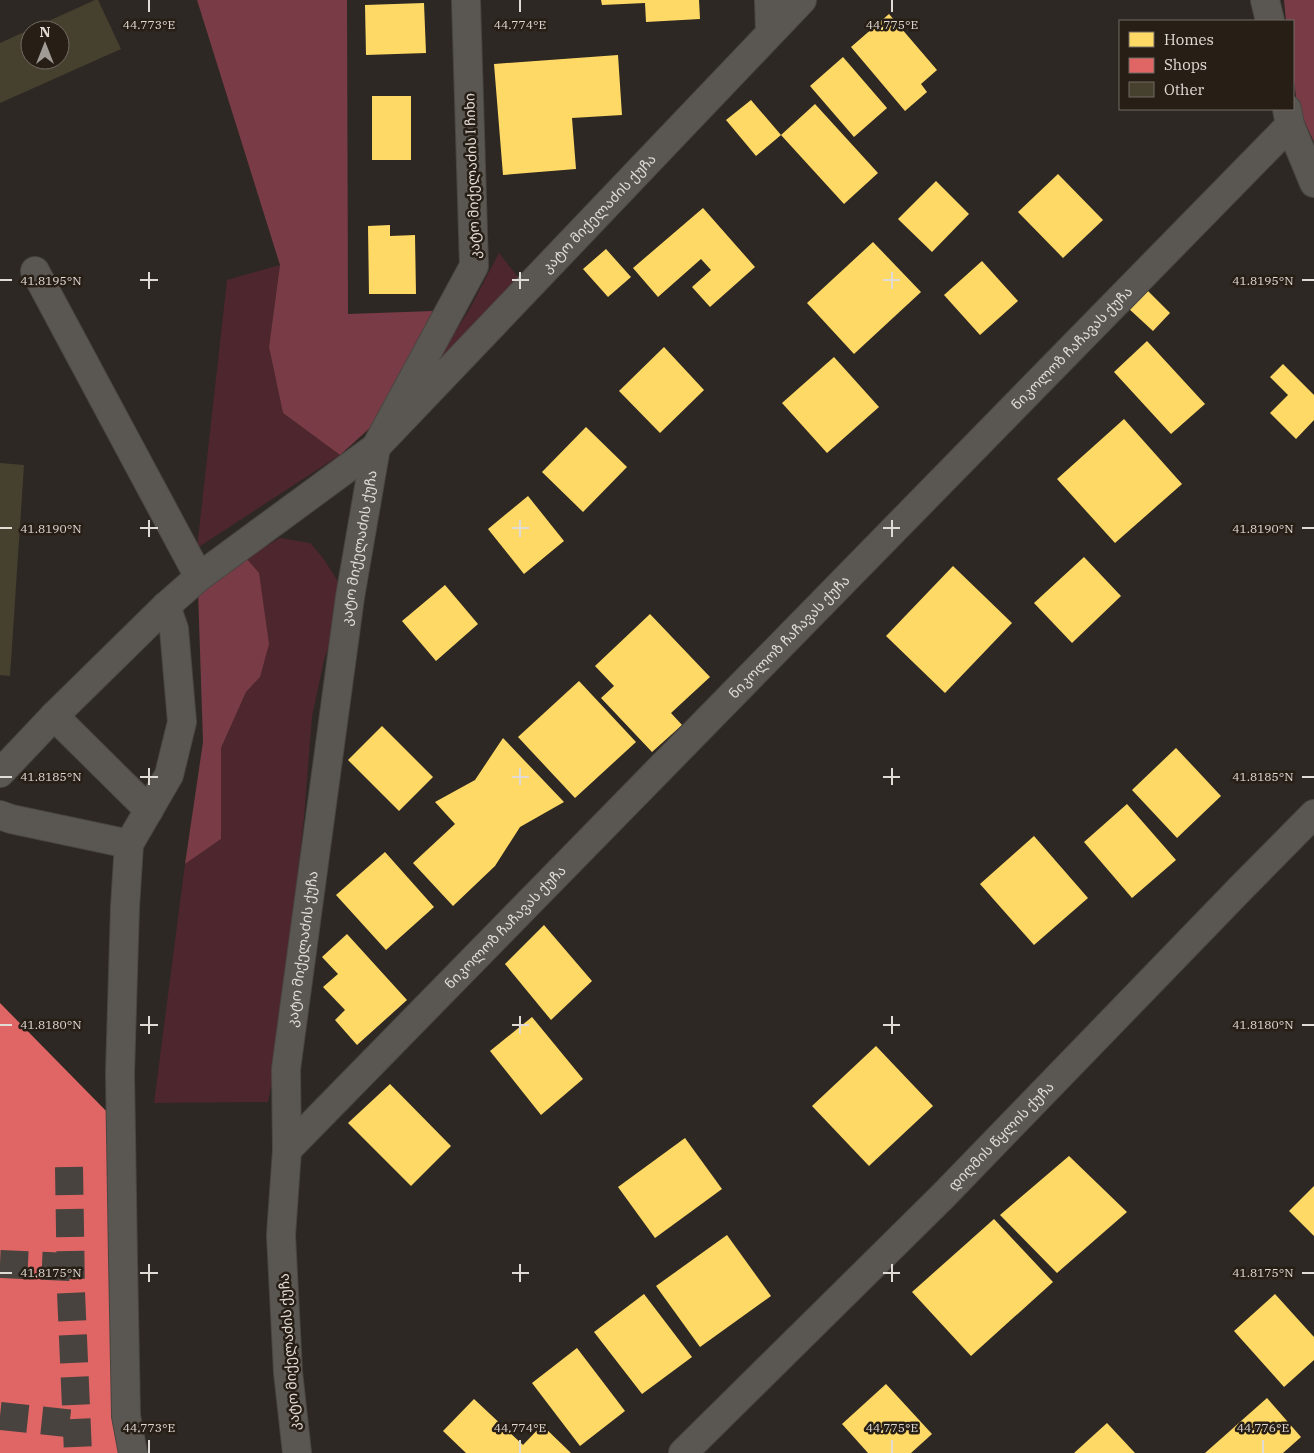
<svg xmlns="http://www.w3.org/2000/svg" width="1314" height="1453" viewBox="0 0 1314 1453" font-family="'IBM Plex Serif','Noto Sans Georgian',serif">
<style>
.green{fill:#4e262d}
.forest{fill:#793c46}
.homes{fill:#ffd966}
.shops{fill:#e06666}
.building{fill:#46412f;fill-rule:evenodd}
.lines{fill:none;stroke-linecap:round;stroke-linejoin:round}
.minor-tunnel{stroke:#48433e;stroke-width:28;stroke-dasharray:28 14;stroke-linecap:butt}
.minor-casing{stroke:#4a4541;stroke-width:30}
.minor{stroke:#5a5753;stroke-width:28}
.ticks{fill:none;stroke:#e1dbd5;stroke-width:2}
.labels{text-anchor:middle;stroke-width:5;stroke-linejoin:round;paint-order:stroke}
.street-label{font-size:14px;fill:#e1dbd5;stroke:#271f16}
.ticks-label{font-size:12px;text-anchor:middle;fill:#e1dbd5;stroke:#271f16;stroke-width:5;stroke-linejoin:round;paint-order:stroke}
</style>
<rect width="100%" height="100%" fill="#2d2823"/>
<g class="green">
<polygon points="499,253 521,281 424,382 469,310"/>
<polygon points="280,265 269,347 283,413 340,455 197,548 227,280"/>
<polygon points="280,538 310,543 323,558 339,583 334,631 324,660 312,717 304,818 276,1061 268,1102 154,1103 185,864 221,839 221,748 246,692 260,677 246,558"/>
</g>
<g class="forest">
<polygon points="197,0 347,0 348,314 433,311 371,427 340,455 283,413 269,347 280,265"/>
<polygon points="1284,0 1314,0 1314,142 1297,105 1293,72 1293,21 1286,21"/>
<polygon points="246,558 259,573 269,644 260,677 246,692 221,748 221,839 185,864 203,742 198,590"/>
</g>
<g class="homes">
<polygon points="601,0 699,0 700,19 646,22 645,3 602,5"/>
<polygon points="424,3 426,53 366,55 365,5"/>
<polygon points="889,14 937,70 921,84 927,92 905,111 851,47"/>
<polygon points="618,55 622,115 572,118 576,169 503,175 494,64"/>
<polygon points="843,57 887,108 854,137 810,86"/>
<rect x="372" y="96" width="39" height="64"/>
<polygon points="751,100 781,135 756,156 726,120"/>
<polygon points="815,104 878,173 844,204 781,135"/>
<polygon points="1058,174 1103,220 1063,258 1018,212"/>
<polygon points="936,181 969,214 932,252 898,219"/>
<polygon points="703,208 755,267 710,307 692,287 711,270 701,259 658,297 633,268"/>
<polygon points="390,225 390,236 415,235 416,294 369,294 368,226"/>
<polygon points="873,242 921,292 854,354 807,303"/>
<polygon points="606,249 631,277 608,297 583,269"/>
<polygon points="982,261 1018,301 980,335 944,295"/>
<polygon points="1146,289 1170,313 1153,331 1128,308"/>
<polygon points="1147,341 1205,404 1171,434 1114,372"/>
<polygon points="664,347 704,390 660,433 619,391"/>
<polygon points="834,357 879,407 827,453 782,403"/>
<polygon points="1283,364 1314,395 1314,420 1296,439 1270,413 1288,395 1270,377"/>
<polygon points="1124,419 1182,484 1115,543 1057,479"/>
<polygon points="586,427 627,467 583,512 542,472"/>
<polygon points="528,496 564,541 524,574 488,529"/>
<polygon points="1084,557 1121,596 1072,643 1034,603"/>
<polygon points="953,566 1012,623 945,693 886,636"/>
<polygon points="445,585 478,624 436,661 402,621"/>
<polygon points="650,614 710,677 671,713 682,725 652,752 601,698 614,686 595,666"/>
<polygon points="579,681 636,742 575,798 518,737"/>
<polygon points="382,726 433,777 399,811 348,760"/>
<polygon points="503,738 564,802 520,827 495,866 453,906 413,863 455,824 435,802 475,780"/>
<polygon points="1176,748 1221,796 1177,838 1132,790"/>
<polygon points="1127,804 1176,860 1132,898 1084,842"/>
<polygon points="1034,836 1088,898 1034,945 980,884"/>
<polygon points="385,852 434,907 386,950 336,895"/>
<polygon points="544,925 592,981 551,1020 505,964"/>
<polygon points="347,934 407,1000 357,1045 335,1020 345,1010 323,987 338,974 322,957"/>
<polygon points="532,1017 583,1079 541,1115 490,1051"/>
<polygon points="876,1046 933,1106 869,1166 812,1106"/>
<polygon points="390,1084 451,1146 411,1186 348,1123"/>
<polygon points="685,1138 722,1189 655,1238 618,1187"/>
<polygon points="1069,1156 1127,1212 1057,1273 1000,1215"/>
<polygon points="1314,1186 1314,1236 1289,1211"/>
<polygon points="994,1219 1053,1282 971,1356 912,1292"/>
<polygon points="727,1235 771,1296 700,1347 656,1286"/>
<polygon points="644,1294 692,1357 642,1394 594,1332"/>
<polygon points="1275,1294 1314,1337 1314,1360 1284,1387 1234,1331"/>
<polygon points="577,1348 625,1411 580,1446 532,1383"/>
<polygon points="886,1384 932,1434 911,1453 868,1453 842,1424"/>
<polygon points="1267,1398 1301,1437 1283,1453 1205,1453"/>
<polygon points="474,1399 523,1445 542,1425 571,1453 466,1453 443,1431"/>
<polygon points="1107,1423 1135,1453 1074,1453"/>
</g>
<polygon class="shops" points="0,1003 113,1118 126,1453 0,1453"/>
<g class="building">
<path d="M95 0H98L121 49 0 103V43ZM30 30H60V60H30Z"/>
<polygon points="0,463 24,465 10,676 0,675"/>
</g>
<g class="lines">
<g class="minor-tunnel">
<polyline points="69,1167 71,1292 78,1453"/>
<polyline points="0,1264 71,1267"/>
<polyline points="0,1416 76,1424"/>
</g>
<defs>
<g id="minor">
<polyline points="769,0 770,32"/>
<polyline points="1265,0 1270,21"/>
<polyline points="1287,109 1290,125 1314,183"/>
<polyline points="35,271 199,577"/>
<polyline points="54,716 149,810"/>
<path id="s1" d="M0 773 54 716 166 606 199 577 376 447 802 0"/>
<polyline points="0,815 11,819 129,844"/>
<path id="s2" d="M287 1150 1290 125"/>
<polyline points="133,1453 126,1416 123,1259 120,1073 125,907 129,844 169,775 182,722 174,629 166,606"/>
<path id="s3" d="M297 1453 288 1372 281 1235 287 1150 286 1069 350 597 376 447 474 266 466 0"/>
<path id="s4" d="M683 1453 943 1196 1241 888 1314 814"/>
</g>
</defs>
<use href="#minor" class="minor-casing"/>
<use href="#minor" class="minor"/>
</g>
<path class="ticks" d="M149 0V12M520 0V12M892 0V12M149 272V289M520 272V289M892 272V289M0 280H12M140 280H158M512 280H529M883 280H900M1302 280H1314M149 520V537M520 520V537M892 520V537M0 528H12M140 528H158M512 528H529M883 528H900M1302 528H1314M149 768V785M520 768V785M892 768V785M0 777H12M140 777H158M512 777H529M883 777H900M1302 777H1314M149 1016V1034M520 1016V1034M892 1016V1034M0 1025H12M140 1025H158M512 1025H529M883 1025H900M1302 1025H1314M149 1264V1282M520 1264V1282M892 1264V1282M0 1273H12M140 1273H158M512 1273H529M883 1273H900M1302 1273H1314M149 1440V1453M520 1440V1453M892 1440V1453M1263 1440V1453"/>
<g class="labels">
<g class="street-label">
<text transform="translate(472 176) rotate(-92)" y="5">კატო მიქელაძის I ჩიხი</text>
<text dy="5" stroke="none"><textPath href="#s1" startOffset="822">კატო მიქელაძის ქუჩა</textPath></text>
<text dy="5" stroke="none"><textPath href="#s2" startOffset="1122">ნიკოლოზ ჩაჩავას ქუჩა</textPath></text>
<text dy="5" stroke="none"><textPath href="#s3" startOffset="911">კატო მიქელაძის ქუჩა</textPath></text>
<text dy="5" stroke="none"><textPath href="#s2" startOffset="718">ნიკოლოზ ჩაჩავას ქუჩა</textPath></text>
<text dy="5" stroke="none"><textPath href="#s2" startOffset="312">ნიკოლოზ ჩაჩავას ქუჩა</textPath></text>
<text dy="5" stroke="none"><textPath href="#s3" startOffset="506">კატო მიქელაძის ქუჩა</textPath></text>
<text dy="5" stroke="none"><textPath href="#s4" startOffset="449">დიღმის წყლის ქუჩა</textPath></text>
<text transform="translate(289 1352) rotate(-94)" y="5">კატო მიქელაძის ქუჩა</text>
</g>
</g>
<g class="ticks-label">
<text x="149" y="29">44.773°E</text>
<text x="520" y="29">44.774°E</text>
<text x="892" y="29">44.775°E</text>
<text x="51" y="285">41.8195°N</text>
<text x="1263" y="285">41.8195°N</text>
<text x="51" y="533">41.8190°N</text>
<text x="1263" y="533">41.8190°N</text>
<text x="51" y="781">41.8185°N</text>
<text x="1263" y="781">41.8185°N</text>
<text x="51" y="1029">41.8180°N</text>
<text x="1263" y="1029">41.8180°N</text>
<text x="51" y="1277">41.8175°N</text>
<text x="1263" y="1277">41.8175°N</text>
<text x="149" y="1432">44.773°E</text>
<text x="520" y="1432">44.774°E</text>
<text x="892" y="1432">44.775°E</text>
<text x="1263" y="1432">44.776°E</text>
</g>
<rect x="1119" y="20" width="175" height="90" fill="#271f16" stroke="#716a62"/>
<rect x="1129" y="32" width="25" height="15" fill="#ffd966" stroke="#716a62"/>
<text x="1164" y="45" font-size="15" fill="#e1dbd5">Homes</text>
<rect x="1129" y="58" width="25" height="15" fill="#e06666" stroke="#716a62"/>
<text x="1164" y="70" font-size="15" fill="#e1dbd5">Shops</text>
<rect x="1129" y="82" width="25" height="15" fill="#46412f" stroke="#716a62"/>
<text x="1164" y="95" font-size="15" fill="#e1dbd5">Other</text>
<g transform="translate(45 45)"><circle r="24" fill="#271f16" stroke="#716a62"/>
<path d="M0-4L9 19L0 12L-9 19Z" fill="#a29c97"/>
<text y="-8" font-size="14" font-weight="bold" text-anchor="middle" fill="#e1dbd5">N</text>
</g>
</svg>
